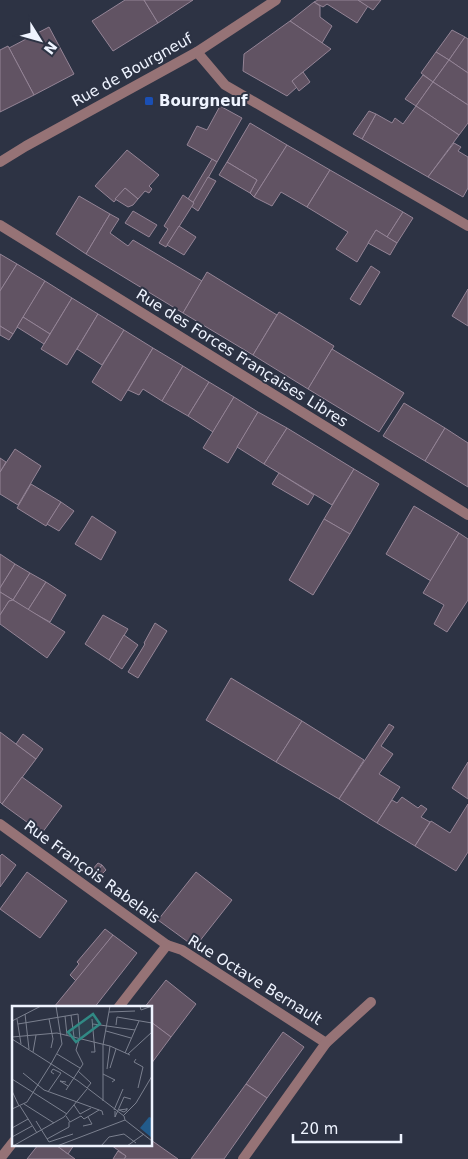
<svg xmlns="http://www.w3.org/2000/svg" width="468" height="1159" viewBox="0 0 468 1159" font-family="'DejaVu Sans',sans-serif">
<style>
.building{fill:#615363;stroke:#948496}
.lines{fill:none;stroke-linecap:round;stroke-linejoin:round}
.street{stroke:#967376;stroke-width:10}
.transit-dot{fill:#1a4fb4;stroke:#2d3344;stroke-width:2}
.labels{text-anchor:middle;stroke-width:4;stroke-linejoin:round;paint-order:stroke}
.street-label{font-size:15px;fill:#eff4ff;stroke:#2d3344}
.poi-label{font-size:15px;font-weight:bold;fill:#eff4ff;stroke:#2d3344;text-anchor:start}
.inset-road{fill:none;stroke:#7b808f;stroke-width:1}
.view{fill:#318984;fill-opacity:0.15;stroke:#318984;stroke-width:2.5}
.inset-edge{fill:none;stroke:#eff4ff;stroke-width:2.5}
</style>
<rect width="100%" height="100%" fill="#2d3344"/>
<g class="building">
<polygon points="125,0 144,0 158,23 113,51 92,21"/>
<polygon points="144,0 193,0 158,23"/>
<polygon points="318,0 358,0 368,6 357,23 327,4 323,7 314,2"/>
<polygon points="358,0 381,0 373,10"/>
<polygon points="314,2 320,6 320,17 332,26 322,43 290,21"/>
<polygon points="290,21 331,49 292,81 297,87 287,96 243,71 244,54"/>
<polygon points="49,27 74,74 34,95 9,48"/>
<polygon points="452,30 465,37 449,60 436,52"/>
<polygon points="465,37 468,39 468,73 449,60"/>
<polygon points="8,46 34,95 0,112 0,50"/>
<polygon points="436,52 449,60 433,82 421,73"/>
<polygon points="449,60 468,73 468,105 433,82"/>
<polygon points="303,72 310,82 299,91 292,81"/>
<polygon points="423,75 433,82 416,106 405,99"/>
<polygon points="433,82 468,105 468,123 459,135 416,106"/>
<polygon points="220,106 242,118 217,162 187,145 197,126 207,130"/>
<polygon points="416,106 459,135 428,177 362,139 376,114 392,123 395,118 403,124"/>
<polygon points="369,111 376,114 362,139 353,134"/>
<polygon points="250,123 287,145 254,197 250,193 257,180 227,162"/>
<polygon points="454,143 461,147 458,151 468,157 468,188 463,197 428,177"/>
<polygon points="287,145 330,170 307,207 281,192 272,206 254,197"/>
<polygon points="127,150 159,175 149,186 152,189 149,193 145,191 138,199 125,188 114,202 95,186"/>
<polygon points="212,159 217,162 194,203 188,199"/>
<polygon points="227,162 257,180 250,193 219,175"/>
<polygon points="330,170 403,212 387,237 376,230 357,262 336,249 348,232 307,207"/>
<polygon points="208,177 216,181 198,211 191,206"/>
<polygon points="125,188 138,199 133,205 128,207 115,199"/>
<polygon points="183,195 194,203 166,247 159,243 168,229 164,226"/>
<polygon points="79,196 110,214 86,254 56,234"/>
<polygon points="133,211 157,225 149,237 125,223"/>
<polygon points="403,212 413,218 397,243 387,237"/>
<polygon points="110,214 119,219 110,233 128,246 133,240 202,281 183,313 86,254"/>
<polygon points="179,226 196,237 184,255 167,245"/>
<polygon points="376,230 397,243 390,255 368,243"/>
<polygon points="0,254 17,264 0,291"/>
<polygon points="17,264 45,281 13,334 0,326 0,291"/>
<polygon points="371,266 380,272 360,305 350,299"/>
<polygon points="207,272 277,315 253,355 183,313"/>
<polygon points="45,281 72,298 50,334 23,317"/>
<polygon points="468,289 468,326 452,316"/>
<polygon points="72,298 98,314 67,365 41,349"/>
<polygon points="279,312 334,346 308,389 253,355"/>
<polygon points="98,314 124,330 102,365 77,349"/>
<polygon points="23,317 50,334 44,344 17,327"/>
<polygon points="0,326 13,334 9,340 0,335"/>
<polygon points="124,330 153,348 121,401 92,382"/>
<polygon points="153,348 183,366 162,401 143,389 139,395 128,390"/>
<polygon points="332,349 404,393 379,432 308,389"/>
<polygon points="183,366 209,382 188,416 162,401"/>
<polygon points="209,382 234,397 213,432 188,416"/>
<polygon points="234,397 258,412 228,463 203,448"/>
<polygon points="404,403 445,428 425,461 383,436"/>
<polygon points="258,412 287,428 264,464 237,447"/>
<polygon points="287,428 354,469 332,505 264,464"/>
<polygon points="445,428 468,443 468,487 425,461"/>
<polygon points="15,449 41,466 18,505 0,494 0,472"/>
<polygon points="0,458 6,462 0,472"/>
<polygon points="354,469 379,484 350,534 324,519"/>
<polygon points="279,473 314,495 308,505 272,484"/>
<polygon points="31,484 61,502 46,526 17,508"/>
<polygon points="61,502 74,511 59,531 47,524"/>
<polygon points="414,506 459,533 431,581 386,554"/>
<polygon points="92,516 116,532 101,560 75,544"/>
<polygon points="324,519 350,534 313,595 289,580"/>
<polygon points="459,533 468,539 468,600 447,632 434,624 444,605 423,593"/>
<polygon points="0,554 15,564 0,588"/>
<polygon points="15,564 30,573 13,600 0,592 0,588"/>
<polygon points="30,573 46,582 28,610 13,600"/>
<polygon points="46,582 66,595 50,622 28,610"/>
<polygon points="0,592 13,600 9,601 0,615"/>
<polygon points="13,600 65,632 47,658 0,624 0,615 9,601"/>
<polygon points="103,615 128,629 109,660 85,644"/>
<polygon points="155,623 167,631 138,678 128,672 145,644 144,643"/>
<polygon points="124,635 138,645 122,669 109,660"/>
<polygon points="231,678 302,721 276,762 206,720"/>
<polygon points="302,721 364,760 339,799 276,762"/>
<polygon points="389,724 394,727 381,746 393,754 379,774 400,787 377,823 339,799"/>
<polygon points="0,732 36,759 2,804 0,802"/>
<polygon points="23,734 43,749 36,759 16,744"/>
<polygon points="468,762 468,799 452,788"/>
<polygon points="22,777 62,806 42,833 2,804"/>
<polygon points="402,797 418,808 421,805 427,809 421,817 430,822 415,846 377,823 392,800 397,803"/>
<polygon points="468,804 468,852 456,871 415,846 431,821 450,833"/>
<polygon points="2,854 16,865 0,887 0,856"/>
<polygon points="98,863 102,865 96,873 92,870"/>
<polygon points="102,865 106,870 100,876 96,873"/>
<polygon points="27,872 67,901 40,938 0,909"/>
<polygon points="196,872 232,900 195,947 158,920"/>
<polygon points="105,929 113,935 76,981 70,975 79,964 77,962"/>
<polygon points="113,935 137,953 94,1008 54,1007"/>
<polygon points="166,980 196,1004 171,1037 151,1022 151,1008 144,1008"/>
<polygon points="151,1022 171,1037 151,1064"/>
<polygon points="283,1032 304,1047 267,1098 246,1084"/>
<polygon points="246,1084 267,1098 224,1159 191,1159"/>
<polygon points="151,1140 178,1159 124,1159 126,1156 111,1145 151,1145"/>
<polygon points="38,1145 56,1145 75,1159 27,1159"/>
<polygon points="56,1145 74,1145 68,1154"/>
<polygon points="118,1151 126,1156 124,1159 113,1159"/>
</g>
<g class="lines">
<g class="street">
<polyline points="197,52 225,85 468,226"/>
<polyline points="0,162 26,146 197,52 276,0"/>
<polyline points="0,225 468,515"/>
<polyline points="0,824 167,945 182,950 326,1043"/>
<polyline points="118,1008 167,945"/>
<polyline points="0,1159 14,1141"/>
<polyline points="243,1159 326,1043 371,1002"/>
</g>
</g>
<rect class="transit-dot" x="144" y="96" width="10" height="10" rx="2.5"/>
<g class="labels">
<g class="street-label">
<text transform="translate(132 70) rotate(-29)" y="5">Rue de Bourgneuf</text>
<text transform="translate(242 358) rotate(32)" y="5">Rue des Forces Françaises Libres</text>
<text transform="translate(92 872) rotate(36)" y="5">Rue François Rabelais</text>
<text transform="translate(255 980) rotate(32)" y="5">Rue Octave Bernault</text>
</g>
<g class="poi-label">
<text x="159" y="106">Bourgneuf</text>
</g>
</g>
<g transform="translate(12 1006)">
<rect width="140" height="140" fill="#2d3344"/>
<path d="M137 111 140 112V132L128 122Z" fill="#225b8b"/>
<path class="inset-road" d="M128 0 129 4 140 0M97 6 123 5M13 8 17 43M59 9 62 31M53 10 55 29M5 13 9 38M37 13 41 33 39 42M0 15 29 0M6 18 66 8 68 34M81 18 123 24M104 19 105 11 140 17M94 25 119 32M0 31 45 27 98 40 118 49M0 33 66 75 112 110 113 114M21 46 24 29M79 46H83L80 13M113 47 127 15M45 48 68 62M116 48 140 26M124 53 122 56 131 61 126 82M39 58 50 38 44 0M98 62 104 43M95 63 98 40M66 65 79 77 75 82M11 67 32 84 90 105 91 109M91 68 103 74 100 76M0 73 55 108M54 76 48 75 56 80M54 84 71 58 64 44 67 34M0 85 7 100M36 86 49 67 41 63 39 66 42 68M91 95V39L98 0M12 98 42 117M62 99 68 108 79 102M8 100 25 127M0 103 15 96 39 58M115 103 107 104 112 106 115 104V102M102 104 111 83M103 105V111L112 91 119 93M54 110 58 116 69 110M69 110 72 113 87 104M111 110 124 97 140 70M113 114 140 135M24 115 37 136 61 128M71 120 80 118 76 111M0 122 16 113M0 131 20 120M35 133 57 121V116M1 140 52 111 75 83M45 140 113 114M68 140H89M89 140 97 131 112 128 124 137M115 140 132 128"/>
<path class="view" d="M81 8 88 18 64 36 56 26Z"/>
<rect width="140" height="140" class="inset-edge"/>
</g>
<g transform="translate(40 40) rotate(127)" stroke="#2d3344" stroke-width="4" paint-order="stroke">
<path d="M0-4L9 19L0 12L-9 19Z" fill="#eff4ff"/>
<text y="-8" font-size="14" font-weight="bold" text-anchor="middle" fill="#eff4ff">N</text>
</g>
<path d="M293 1134v8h108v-8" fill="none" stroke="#eff4ff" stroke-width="2.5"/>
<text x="300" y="1134" font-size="15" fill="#eff4ff" stroke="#2d3344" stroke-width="4" paint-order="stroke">20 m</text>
</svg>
